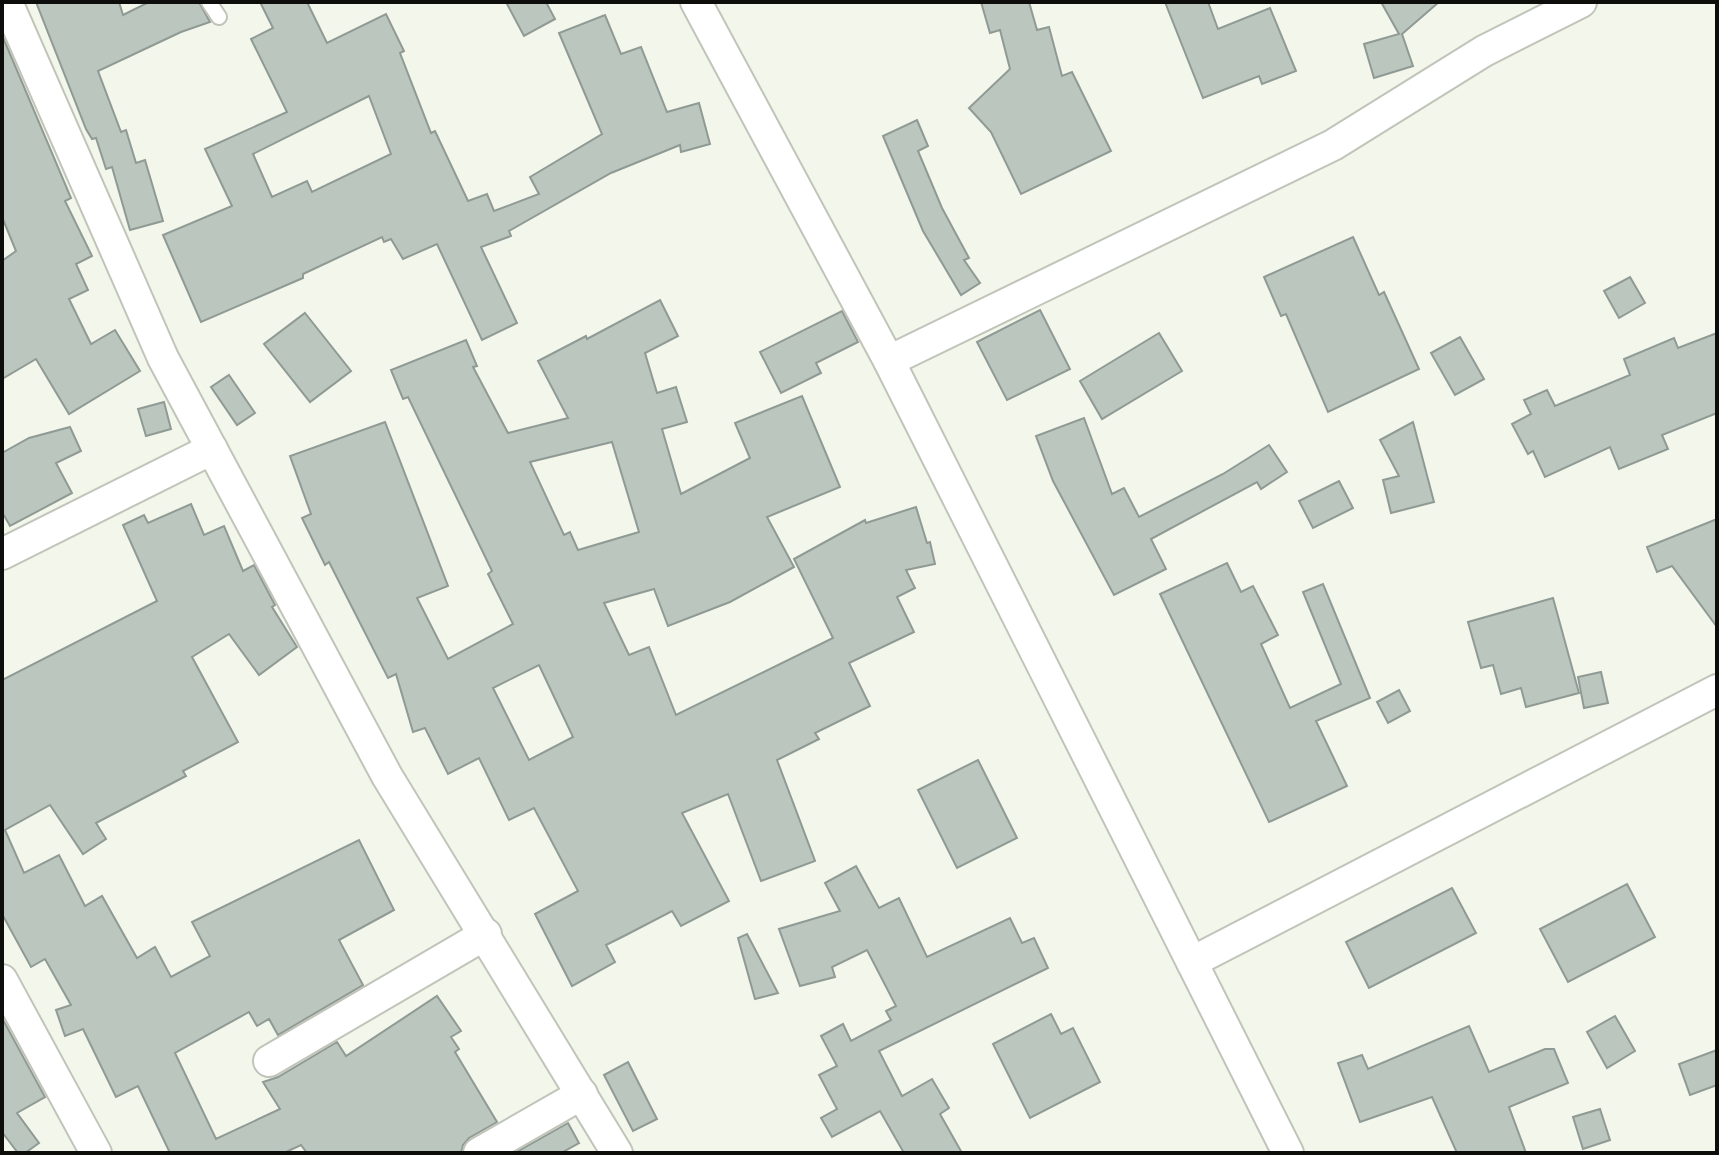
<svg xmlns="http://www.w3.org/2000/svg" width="1719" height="1155" viewBox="0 0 1719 1155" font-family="'IBM Plex Serif',serif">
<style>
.building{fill:#bbc6bf;stroke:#909a94;stroke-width:2;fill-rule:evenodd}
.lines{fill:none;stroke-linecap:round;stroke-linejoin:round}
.service-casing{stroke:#c0c4b9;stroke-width:18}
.minor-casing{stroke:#c0c4b9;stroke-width:34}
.service{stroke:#fff;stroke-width:14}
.minor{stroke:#fff;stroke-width:30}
</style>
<rect width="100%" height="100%" fill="#f2f6eb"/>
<g class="building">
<polygon points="36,2 119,2 123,15 149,2 199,2 210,22 181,32 98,71 121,132 126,130 136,163 145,160 163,221 130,230 112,167 106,169 96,138 92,139 86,129"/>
<path d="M260 2H307L327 43 386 14 404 51 400 53 431 133 435 131 468 201 487 194 494 211 539 194 530 177 602 134 559 33 605 15 621 54 641 47 667 112 699 103 710 144 681 152 680 145 611 173 509 231 511 236 481 247 517 323 482 340 437 244 403 259 391 239 384 242 382 237 303 274V278L201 322 163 235 232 206 205 149 287 112 251 39 273 28ZM369 96 391 154 312 192 307 181 272 197 253 154Z"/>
<polygon points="506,2 546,2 555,19 524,36"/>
<polygon points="981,2 1029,2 1037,30 1049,27 1062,76 1072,72 1111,151 1021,194 991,132 969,108 1010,69 1000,30 990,33"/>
<polygon points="1165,2 1208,2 1218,29 1270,8 1296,71 1262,84 1259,76 1203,98"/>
<polygon points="1381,2 1439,2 1402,34 1413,66 1374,78 1364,44 1399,34"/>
<polygon points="2,35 71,198 65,201 92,256 76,264 88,290 69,299 91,344 115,330 140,371 69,414 36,359 2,379 2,261 16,251 2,217"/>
<polygon points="917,120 928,146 918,151 942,208 969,258 964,260 980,283 961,295 923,231 883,136"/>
<polygon points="1353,237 1379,295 1384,292 1419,369 1328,412 1286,314 1281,316 1264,277"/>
<polygon points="1630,277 1645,303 1619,318 1604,291"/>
<path d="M660 300 678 336 645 353 657 393 676 387 687 422 662 429 681 494 750 458 735 423 802 396 840 487 767 517 794 567 730 602 668 626 654 589 604 603 629 655 649 647 676 715 833 638 794 559 865 520 866 523 916 507 927 543 930 542 935 564 906 570 915 588 897 597 914 632 849 663 870 706 815 733 819 739 777 760 815 861 761 881 728 794 682 813 729 901 681 926 672 911 626 935 606 945 615 962 572 986 535 914 578 891 534 808 509 820 479 758 448 774 425 728 413 732 396 674 388 678 329 562 325 565 302 518 311 514 290 456 385 422 448 586 417 598 448 659 513 624 488 574 492 571 408 397 403 399 391 370 466 340 477 366 473 367 508 433 568 418 538 361 586 336 587 339ZM612 442 639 532 578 550 570 532 564 535 530 462ZM539 665 573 737 529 760 493 688Z"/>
<polygon points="1040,310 1070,369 1007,400 977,342"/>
<polygon points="842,311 858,342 816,363 821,373 781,393 760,352"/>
<polygon points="305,313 351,371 310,402 264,344"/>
<polygon points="1159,333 1182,371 1102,419 1080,381"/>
<polygon points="1717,333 1717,413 1662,435 1668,449 1619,469 1610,447 1545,477 1533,451 1528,454 1512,424 1531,414 1524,400 1547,390 1555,406 1630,375 1624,359 1674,338 1678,348"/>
<polygon points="1460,337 1484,379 1455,395 1431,353"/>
<polygon points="229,375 255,413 237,425 211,387"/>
<polygon points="164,402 171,429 146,436 138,409"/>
<polygon points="1084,418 1112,494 1124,488 1139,517 1223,474 1269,445 1287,472 1261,489 1257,482 1151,539 1166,569 1114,595 1053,481 1036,436"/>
<polygon points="1413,422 1434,502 1391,513 1383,480 1399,476 1380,440"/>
<polygon points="70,427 81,451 56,463 72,493 10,526 2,512 2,453 29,438"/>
<polygon points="1339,481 1353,508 1313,528 1299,501"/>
<polygon points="191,504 204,535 224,526 243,571 254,565 275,605 272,607 297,647 259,675 229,634 192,657 238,742 183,771 186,776 96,823 106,839 83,854 50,805 5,830 24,873 59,855 85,906 102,896 137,958 155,947 171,977 210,956 192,922 359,840 394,910 339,940 363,985 278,1035 269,1019 257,1026 249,1012 175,1053 216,1139 280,1109 263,1082 278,1077 337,1042 346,1056 437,996 461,1031 451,1037 459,1049 455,1052 497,1122 469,1138 463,1145 461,1153 307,1153 301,1145 284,1153 170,1153 138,1086 116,1097 83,1029 65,1036 56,1010 71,1005 45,959 31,967 2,914 2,680 157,601 123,525 144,515 148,523"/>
<polygon points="1717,519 1717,627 1672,566 1657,572 1647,547"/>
<polygon points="1227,563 1241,592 1253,586 1278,635 1261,644 1290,708 1341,684 1303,592 1323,584 1370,698 1316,721 1347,786 1269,822 1160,594"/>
<polygon points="1553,598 1579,693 1526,707 1521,688 1501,694 1493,665 1481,668 1468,622"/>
<polygon points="1601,672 1608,703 1584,708 1578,677"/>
<polygon points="1399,690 1410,711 1388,723 1377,702"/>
<polygon points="978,760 1017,838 957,868 918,790"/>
<polygon points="856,866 879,908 899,898 927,957 1010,918 1022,943 1034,938 1048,968 879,1051 902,1096 932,1079 949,1108 940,1114 962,1153 904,1153 880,1111 832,1137 821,1118 837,1109 819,1075 837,1066 821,1036 843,1024 851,1041 891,1020 886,1011 896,1006 867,950 832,967 835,977 800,986 779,929 840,911 825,883"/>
<polygon points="1627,884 1655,937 1568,982 1540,929"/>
<polygon points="1452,888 1476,933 1369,988 1346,942"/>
<polygon points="747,934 778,993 755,999 738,938"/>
<polygon points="1051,1014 1061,1034 1073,1028 1100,1082 1030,1118 993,1044"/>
<polygon points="1615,1016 1635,1051 1607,1068 1587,1032"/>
<polygon points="2,1018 45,1097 17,1113 39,1143 25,1153 18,1153 2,1132"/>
<polygon points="1469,1026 1489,1072 1545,1049 1554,1049 1568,1083 1509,1107 1526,1153 1457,1153 1432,1097 1360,1122 1338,1063 1362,1055 1368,1069"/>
<polygon points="1717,1050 1717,1085 1690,1095 1679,1064"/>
<polygon points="628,1062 657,1119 633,1131 604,1075"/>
<polygon points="1600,1109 1610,1140 1583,1149 1573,1117"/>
<polygon points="568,1123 579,1143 561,1153 515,1153"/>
</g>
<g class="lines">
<defs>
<polyline id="service" points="209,2 219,17"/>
<g id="minor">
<polyline points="7,2 163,358 387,776 617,1153"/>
<polyline points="696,2 889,361 1288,1153"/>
<polyline points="889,361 1333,145 1484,51 1581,2"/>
<polyline points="2,554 212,449"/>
<polyline points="1192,962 1717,690"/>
<polyline points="2,980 96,1153"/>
<polyline points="269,1061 486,934"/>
<polyline points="479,1153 582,1094"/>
</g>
</defs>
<use href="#service" class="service-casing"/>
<use href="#minor" class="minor-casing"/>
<use href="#service" class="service"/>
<use href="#minor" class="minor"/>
</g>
<rect width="1719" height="1155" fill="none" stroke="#0d0e0b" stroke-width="8"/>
</svg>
